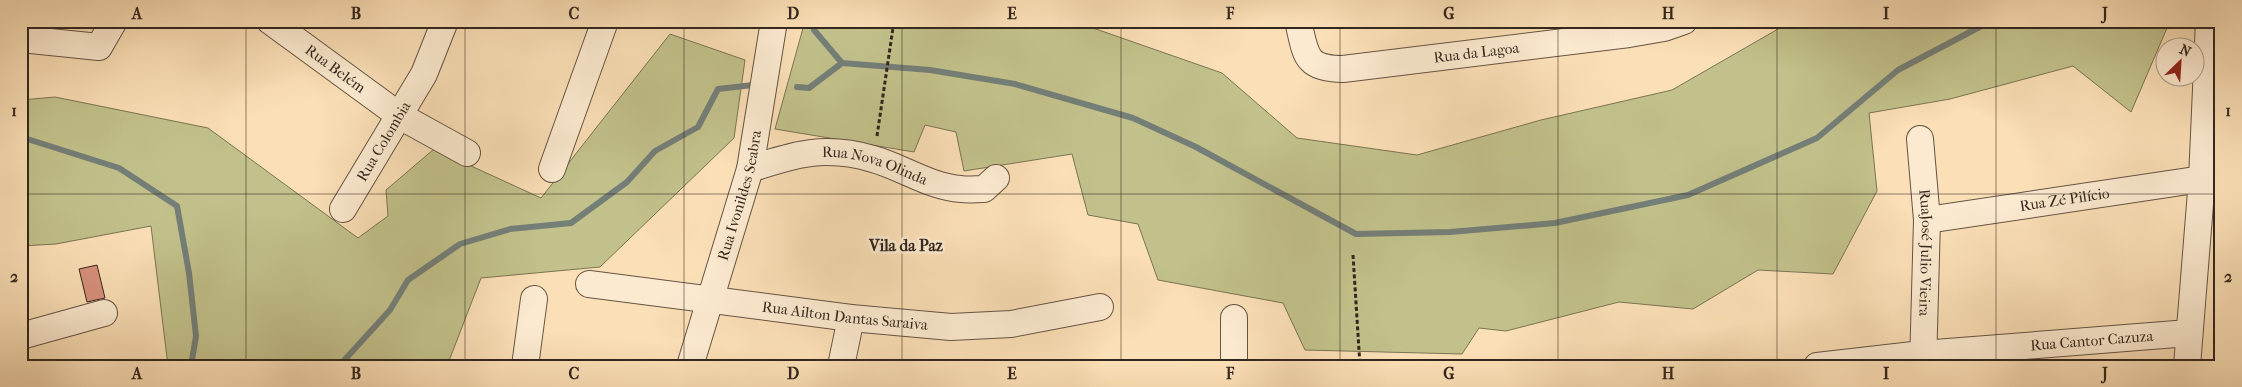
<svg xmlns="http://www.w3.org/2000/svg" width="2242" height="387" viewBox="0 0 2242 387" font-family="'IM FELL French Canon',serif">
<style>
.green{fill:#c2c18b;stroke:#7a7454}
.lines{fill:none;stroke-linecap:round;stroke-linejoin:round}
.stream{stroke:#747f78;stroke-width:6}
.building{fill:#d7917d;stroke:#33261d}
.minor-casing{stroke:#655443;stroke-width:28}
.path{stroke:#33261d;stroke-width:3;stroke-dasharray:4 2.5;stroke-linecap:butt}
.minor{stroke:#fcead0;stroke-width:26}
.grid{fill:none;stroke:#33261d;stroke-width:1;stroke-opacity:0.55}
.labels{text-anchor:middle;stroke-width:5;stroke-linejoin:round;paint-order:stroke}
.street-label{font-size:15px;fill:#33261d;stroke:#fcead0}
.neighbourhood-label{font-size:16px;font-weight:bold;fill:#33261d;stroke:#fcead0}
.neatline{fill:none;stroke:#33261d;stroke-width:2}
.grid-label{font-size:16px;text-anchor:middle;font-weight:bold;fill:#33261d}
</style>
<rect width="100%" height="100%" fill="#fbdfb6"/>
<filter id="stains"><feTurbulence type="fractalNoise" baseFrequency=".004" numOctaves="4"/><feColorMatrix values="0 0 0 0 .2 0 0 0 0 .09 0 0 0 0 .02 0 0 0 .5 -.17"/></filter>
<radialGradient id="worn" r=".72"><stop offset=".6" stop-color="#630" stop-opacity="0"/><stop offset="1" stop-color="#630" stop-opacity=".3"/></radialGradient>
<g class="green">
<polygon points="805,21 1073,21 1222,73 1297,138 1417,155 1541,120 1672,90 1792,21 2170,21 2131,112 2073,66 1950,99 1869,113 1877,191 1833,274 1758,270 1693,309 1619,302 1506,331 1479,328 1462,354 1305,350 1283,303 1158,280 1138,224 1088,215 1072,154 964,171 956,132 925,125 914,152 775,129"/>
<polygon points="670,34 745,60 734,138 600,267 481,278 447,366 168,366 151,226 56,244 21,246 21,100 55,97 208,128 358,238 388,216 386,190 434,149 541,198"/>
</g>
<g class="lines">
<g class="stream">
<polyline points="814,30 842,63 930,70 1015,84 1133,118 1196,147 1356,234 1450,232 1555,223 1688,195 1817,138 1898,70 1991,21"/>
<polyline points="797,87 809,88 842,63"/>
<polyline points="21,137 119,168 177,206 189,273 196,336 191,366"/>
<polyline points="339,366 390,310 408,280 460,244 510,229 571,223 627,182 655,151 698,127 718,89 753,85"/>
</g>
</g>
<polygon class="building" points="97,265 105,298 87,302 79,269"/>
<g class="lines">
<defs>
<g id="minor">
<path id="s1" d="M270 21 400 116 467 153"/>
<path id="s2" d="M1298 21C1306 54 1304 69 1343 69L1629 34 1664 28 1684 21"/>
<polyline points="21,39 99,47 114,21"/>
<path id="s3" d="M1920 139 1927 220 1923 366"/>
<polyline points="552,169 605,21"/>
<path id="s4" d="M750 169C795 154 825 145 873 159 902 167 930 187 961 189 968 190 976 189 984 189L996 178"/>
<path id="s5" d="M343 209 424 74 445 21"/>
<path id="s6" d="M1927 220 2202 179"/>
<path id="s7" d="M589 284 851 318 951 327 1011 324 1100 307"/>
<polyline points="21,336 104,313"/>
<polyline points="525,366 534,299"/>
<path id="s8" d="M690 366 750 169 774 21"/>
<polyline points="841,366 851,318"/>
<polyline points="1234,366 1234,318"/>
<path id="s9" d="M1817 366 1922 354 2189 333"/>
<polyline points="2187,366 2202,179 2209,21"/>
</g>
</defs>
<use href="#minor" class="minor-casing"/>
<g class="path">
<polyline points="877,136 894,21"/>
<polyline points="1353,255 1360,366"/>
</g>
<use href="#minor" class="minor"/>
</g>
<path class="grid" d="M246 21V366M465 21V366M684 21V366M902 21V366M1121 21V366M1340 21V366M1558 21V366M1777 21V366M1996 21V366M21 194H2221"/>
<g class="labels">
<g class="street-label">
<text dy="5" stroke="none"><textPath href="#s2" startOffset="210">Rua da Lagoa</textPath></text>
<text dy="5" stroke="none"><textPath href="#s1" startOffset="81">Rua Belém</textPath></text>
<text dy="5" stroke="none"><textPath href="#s5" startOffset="79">Rua Colombia</textPath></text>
<text dy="5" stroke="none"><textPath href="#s4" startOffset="129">Rua Nova Olinda</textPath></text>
<text dy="5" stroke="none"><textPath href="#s8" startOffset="178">Rua Ivonildes Seabra</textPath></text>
<text dy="5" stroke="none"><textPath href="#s6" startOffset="139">Rua Zé Pilício</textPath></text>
<text dy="5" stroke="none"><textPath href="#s3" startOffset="114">RuaJosé Julio Vieira</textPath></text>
<text dy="5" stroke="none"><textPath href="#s7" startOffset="258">Rua Ailton Dantas Saraiva</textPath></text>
<text dy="5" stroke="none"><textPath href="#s9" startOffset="276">Rua Cantor Cazuza</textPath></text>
</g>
<g class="neighbourhood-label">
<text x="906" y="251">Vila da Paz</text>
</g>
</g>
<rect width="2242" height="387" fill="none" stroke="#fbdfb6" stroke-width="55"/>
<g transform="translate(2180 62) rotate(25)"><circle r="24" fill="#fcead0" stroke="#ac9c88"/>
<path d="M0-4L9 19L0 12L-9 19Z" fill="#8f2418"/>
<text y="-8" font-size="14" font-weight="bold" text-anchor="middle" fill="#33261d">N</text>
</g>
<rect x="28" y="28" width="2186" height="332" class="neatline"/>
<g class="grid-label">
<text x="137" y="19">A</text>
<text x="356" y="19">B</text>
<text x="574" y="19">C</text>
<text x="793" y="19">D</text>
<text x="1012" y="19">E</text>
<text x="1230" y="19">F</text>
<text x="1449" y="19">G</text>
<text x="1668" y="19">H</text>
<text x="1886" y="19">I</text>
<text x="2105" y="19">J</text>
<text x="14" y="116">1</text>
<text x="2228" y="116">1</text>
<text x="14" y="282">2</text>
<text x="2228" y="282">2</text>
<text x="137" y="379">A</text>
<text x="356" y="379">B</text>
<text x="574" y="379">C</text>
<text x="793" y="379">D</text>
<text x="1012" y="379">E</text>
<text x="1230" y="379">F</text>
<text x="1449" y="379">G</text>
<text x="1668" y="379">H</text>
<text x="1886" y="379">I</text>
<text x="2105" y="379">J</text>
</g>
<rect width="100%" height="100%" filter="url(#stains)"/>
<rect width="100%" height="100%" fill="url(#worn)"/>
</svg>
